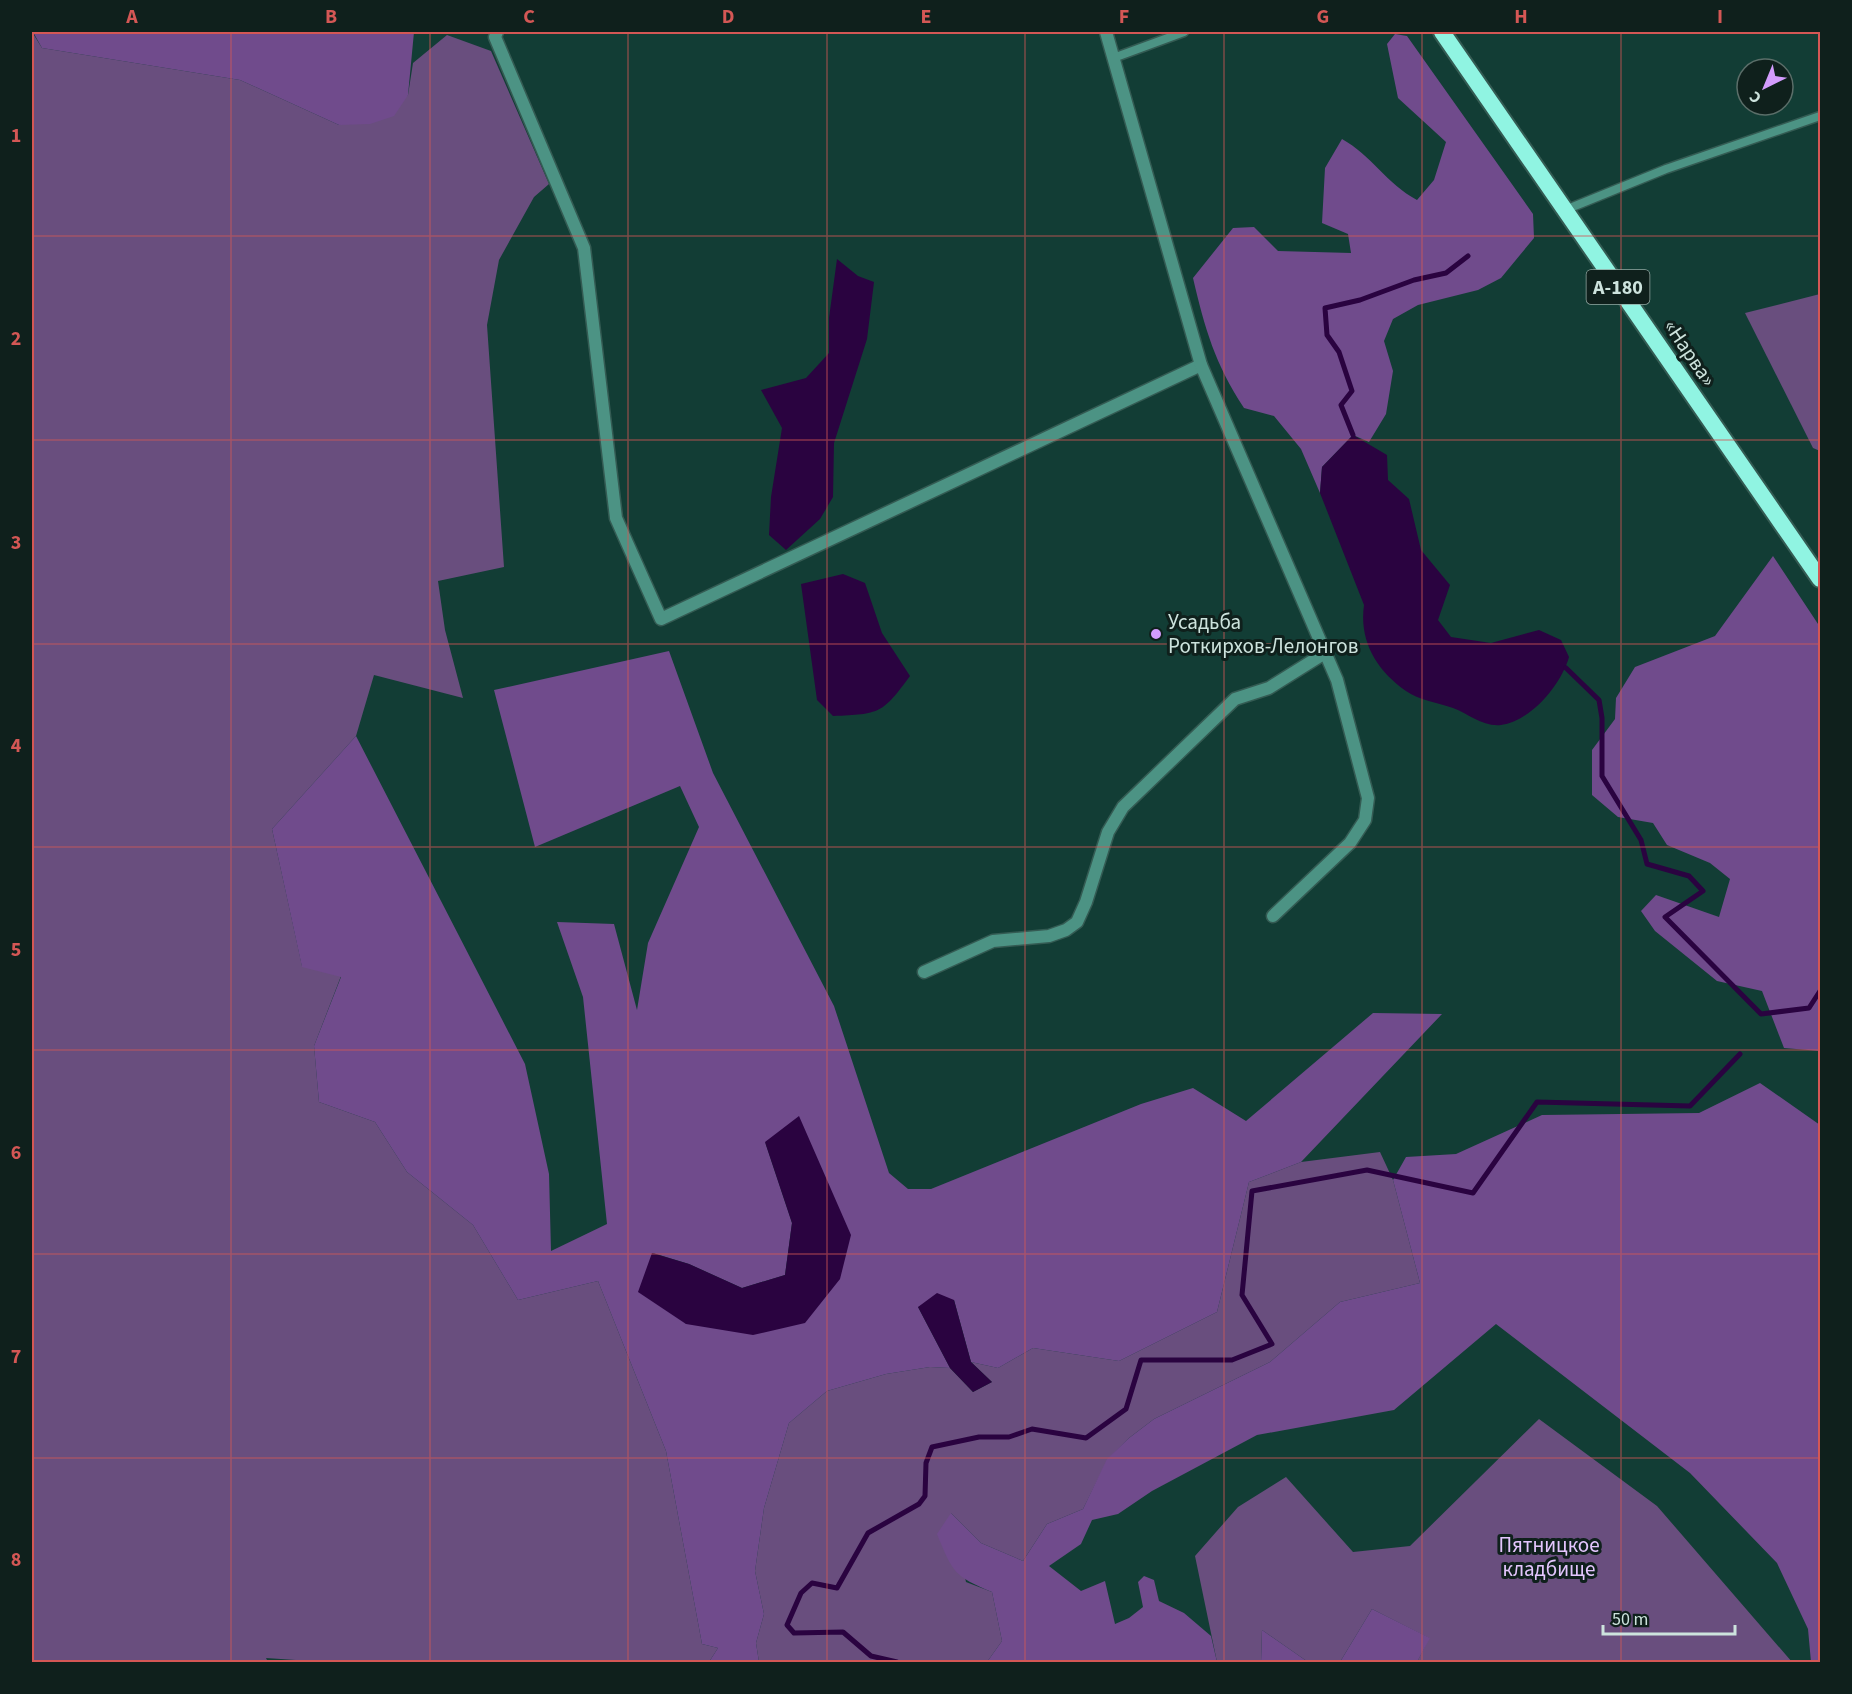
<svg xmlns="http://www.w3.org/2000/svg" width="1852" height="1694" viewBox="0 0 1852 1694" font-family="'Source Sans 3',sans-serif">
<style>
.green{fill:#694e7e}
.forest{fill:#704b8c;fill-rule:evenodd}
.water{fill:#2a0340}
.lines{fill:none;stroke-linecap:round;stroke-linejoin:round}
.stream{stroke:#2a0340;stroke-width:5}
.service-casing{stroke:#345b53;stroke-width:11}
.minor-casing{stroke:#345b53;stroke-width:15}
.trunk-casing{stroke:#345b53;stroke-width:20}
.service{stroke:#4c9384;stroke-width:8}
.minor{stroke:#4c9384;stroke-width:12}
.trunk{stroke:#90f4e2;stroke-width:16}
.grid{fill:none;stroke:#d45755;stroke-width:1.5;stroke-opacity:0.55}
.poi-dot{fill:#d39cfd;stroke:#0f201c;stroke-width:2}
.labels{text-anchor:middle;stroke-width:6;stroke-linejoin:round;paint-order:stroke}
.shield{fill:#0f201c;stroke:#94a8a3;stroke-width:1.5}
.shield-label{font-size:20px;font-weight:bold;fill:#cde3dd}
.street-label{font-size:21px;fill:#cde3dd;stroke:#0f201c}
.poi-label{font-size:21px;fill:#cde3dd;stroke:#0f201c;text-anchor:start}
.park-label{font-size:21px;fill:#e4c6fe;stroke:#0f201c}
.neatline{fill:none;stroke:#d45755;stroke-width:2}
.grid-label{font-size:20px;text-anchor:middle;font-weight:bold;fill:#d45755}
</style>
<rect width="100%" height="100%" fill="#123d35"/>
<g class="green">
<polygon points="32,32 42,48 240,80 339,125 408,95 413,63 447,35 491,51 549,184 534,197 499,260 487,325 504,567 438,581 445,630 463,698 374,675 356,736 272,829 302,966 341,976 314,1046 319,1102 375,1122 407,1172 473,1225 518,1300 598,1281 666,1451 702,1644 718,1648 709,1662 325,1662 266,1658 268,1662 32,1662"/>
<polygon points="1820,294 1820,451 1813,448 1745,313"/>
<polygon points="1380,1152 1393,1180 1420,1283 1340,1302 1270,1362 1154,1419 1129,1438 1108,1459 1083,1509 1047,1524 1023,1561 981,1543 951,1513 966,1582 992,1592 1002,1641 987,1662 759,1662 756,1643 764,1614 755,1571 764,1508 789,1423 827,1391 886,1374 930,1367 950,1368 973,1392 992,1382 971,1362 998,1368 1033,1348 1119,1361 1217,1312 1249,1182 1301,1162"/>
<polygon points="1539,1419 1657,1506 1792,1662 1417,1662 1429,1638 1372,1609 1340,1662 1308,1662 1262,1630 1261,1662 1217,1662 1195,1556 1238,1507 1286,1477 1353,1552 1410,1546"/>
</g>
<g class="forest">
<polygon points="33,32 414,32 408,95 394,116 370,124 339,125 240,80 42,48"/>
<path d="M1395 34 1407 36 1533 214 1534 238 1501 278 1478 290 1418 305 1393 319 1384 341 1393 371 1386 414 1369 442 1353 435 1322 467 1320 493 1301 449 1274 416 1244 408C1215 364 1205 329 1193 278L1233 228 1254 227 1278 251 1351 253 1348 234 1322 223 1325 168 1342 139C1371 155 1387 184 1417 200L1434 180 1446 142 1398 98 1387 44Z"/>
<polygon points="1773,556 1820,627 1820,1051 1784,1048 1762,991 1717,981 1655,931 1641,911 1656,895 1719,917 1730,879 1710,863 1667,845 1653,823 1618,817 1592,795 1592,750 1615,719 1616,698 1635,667 1715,636"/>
<path d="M669 651 713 773 834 1006 889 1173 908 1189H931L1141 1104 1193 1088 1246 1121 1373 1013 1442 1014 1301 1162 1249 1182 1217 1312 1119 1361 1033 1348 998 1368 971 1362 954 1300 918 1307 950 1368 930 1367 886 1374 827 1391 789 1423 764 1508 755 1571 764 1614 756 1643 759 1662H709L718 1648 702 1644 666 1451 598 1281 518 1300 473 1225 407 1172 375 1122 319 1102 314 1046 341 977 302 967 272 829 356 736 525 1064 549 1174 551 1251 607 1224 583 997 557 922 614 924 637 1010 648 943 699 827 680 786 535 847 494 690ZM765 1142 840 1279 686 1324 653 1253 689 1264 742 1288 785 1275 792 1223Z"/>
<path d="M1760 1083 1820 1125V1662H1811L1808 1629 1777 1563 1690 1473 1496 1324 1394 1410 1257 1435 1152 1491 1118 1514 1092 1520 1081 1544 1049 1566 1081 1591 1105 1581 1115 1624 1129 1618 1143 1607 1138 1582 1144 1576 1154 1580 1159 1601 1184 1613 1211 1636 1217 1662H987L1002 1641 992 1592C954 1576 953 1573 937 1534L951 1513 981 1543 1023 1561 1047 1524 1083 1509 1107 1459 1129 1438 1154 1419 1270 1362 1340 1302 1420 1283 1393 1180 1406 1157 1456 1154 1542 1115 1699 1113Z"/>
<polygon points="1372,1609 1430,1638 1417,1662 1340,1662"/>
<polygon points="1262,1630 1308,1662 1261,1662"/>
</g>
<g class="water">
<polygon points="837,259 858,276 874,282 867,339 834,443 833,497 820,519 786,550 769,535 771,497 782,428 761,390 806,378 829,353 829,318"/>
<path d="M1353 435 1387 455 1388 480 1409 499 1421 550 1450 585 1438 620 1451 637 1491 643 1539 630 1561 640 1569 657C1561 685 1531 721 1501 725 1483 727 1469 714 1453 708 1439 703 1418 700 1406 691 1376 670 1359 641 1364 605L1320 493 1322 467Z"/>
<path d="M843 574 865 583 882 633 910 676C882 714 880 714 833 716L817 700 801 584Z"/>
<polygon points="799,1116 851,1235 840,1279 805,1323 753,1335 686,1324 638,1292 652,1253 689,1264 742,1288 785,1275 792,1223 765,1142"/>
<polygon points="937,1293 954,1300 971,1362 992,1382 973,1392 950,1368 918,1307"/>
</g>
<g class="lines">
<g class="stream">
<polyline points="1353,435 1341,405 1352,391 1339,352 1327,335 1325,308 1360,300 1414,280 1446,273 1468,256"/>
<polyline points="1566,668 1599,700 1602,718 1602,776 1641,840 1647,864 1689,876 1703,891 1665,917 1761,1014 1809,1008 1820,991"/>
<polyline points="897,1662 871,1656 843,1632 794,1633 787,1625 801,1593 812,1583 837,1588 868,1533 919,1504 925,1496 926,1463 932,1447 979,1437 1009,1437 1032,1429 1086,1438 1126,1409 1141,1360 1232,1360 1272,1344 1242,1295 1252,1191 1367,1170 1473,1193 1537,1102 1690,1106 1740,1054"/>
</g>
<defs>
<g id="service">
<polyline points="1116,57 1184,32"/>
<polyline points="1565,210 1666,169 1820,116"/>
</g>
<g id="minor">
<polyline points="497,32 495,37 584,248 616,518 661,619 1201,365"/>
<polyline points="1106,32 1201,365 1337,680 1368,798 1365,820 1350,843 1273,916"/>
<polyline points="924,972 993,941 1049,936 1066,930 1077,922 1086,902 1108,832 1123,807 1235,699 1269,688 1325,653"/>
</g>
<polyline id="trunk" points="1442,32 1820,579"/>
</defs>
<use href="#service" class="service-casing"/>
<use href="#minor" class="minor-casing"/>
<use href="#trunk" class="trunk-casing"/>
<use href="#service" class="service"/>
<use href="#minor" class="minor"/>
<use href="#trunk" class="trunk"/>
</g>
<path class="grid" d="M231 32V1662M430 32V1662M628 32V1662M827 32V1662M1025 32V1662M1224 32V1662M1422 32V1662M1621 32V1662M32 236H1820M32 440H1820M32 644H1820M32 847H1820M32 1050H1820M32 1254H1820M32 1458H1820"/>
<circle class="poi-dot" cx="1156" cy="634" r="6"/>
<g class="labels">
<rect class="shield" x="1586.5" y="270" width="63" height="34" rx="4.5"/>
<g class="shield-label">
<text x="1618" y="294">А-180</text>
</g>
<g class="street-label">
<text transform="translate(1690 353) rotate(56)" y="7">«Нарва»</text>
</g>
<g class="poi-label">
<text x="1168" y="629">Усадьба<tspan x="1168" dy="24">Роткирхов-Лелонгов</tspan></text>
</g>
<g class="park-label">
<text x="1549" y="1552">Пятницкое<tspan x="1549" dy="24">кладбище</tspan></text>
</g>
</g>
<rect width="1852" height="1694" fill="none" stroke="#0f201c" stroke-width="66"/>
<g transform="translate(1765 87) rotate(223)"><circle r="28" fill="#0f201c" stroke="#5b6e69" stroke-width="1.5"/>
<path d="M0-4.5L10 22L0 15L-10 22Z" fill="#d39cfd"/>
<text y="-9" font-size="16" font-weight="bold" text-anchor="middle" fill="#cde3dd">С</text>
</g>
<path d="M1603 1625v9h132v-9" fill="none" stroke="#cde3dd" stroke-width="3"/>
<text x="1612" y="1625" font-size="18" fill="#cde3dd" stroke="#0f201c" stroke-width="4.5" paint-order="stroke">50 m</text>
<rect x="33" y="33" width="1786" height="1628" class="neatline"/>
<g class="grid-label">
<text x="132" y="23">A</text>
<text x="331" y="23">B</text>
<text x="529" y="23">C</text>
<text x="728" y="23">D</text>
<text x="926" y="23">E</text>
<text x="1124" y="23">F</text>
<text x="1323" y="23">G</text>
<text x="1521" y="23">H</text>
<text x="1720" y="23">I</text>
<text x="16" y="142">1</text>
<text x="16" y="345">2</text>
<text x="16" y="549">3</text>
<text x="16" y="752">4</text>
<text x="16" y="956">5</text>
<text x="16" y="1159">6</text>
<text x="16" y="1363">7</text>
<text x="16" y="1566">8</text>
</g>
</svg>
